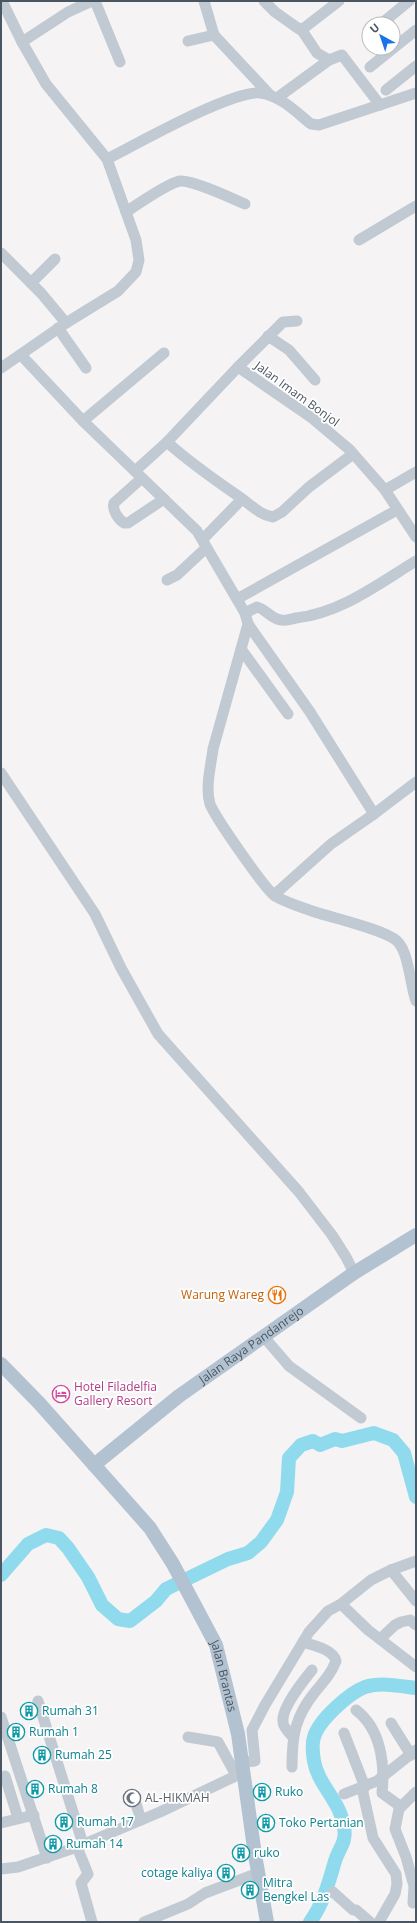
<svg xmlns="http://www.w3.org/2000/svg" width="417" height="1923" viewBox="0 0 417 1923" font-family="'Open Sans',sans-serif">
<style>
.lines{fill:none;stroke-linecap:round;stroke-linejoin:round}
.river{stroke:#90daee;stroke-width:14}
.minor{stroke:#c1cad2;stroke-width:11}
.major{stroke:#b3c2d1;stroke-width:14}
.labels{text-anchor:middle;stroke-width:3.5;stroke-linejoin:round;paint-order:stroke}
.street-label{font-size:12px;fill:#4a5661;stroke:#fff}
.food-label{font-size:12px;fill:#c56008;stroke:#fff;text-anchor:end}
.hotel-label{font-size:12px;fill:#b23c85;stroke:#fff;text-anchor:start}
.culture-label{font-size:12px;fill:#0d838f;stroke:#fff;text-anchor:start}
.worship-label{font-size:12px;fill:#5b616d;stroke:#fff;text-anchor:start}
</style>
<rect width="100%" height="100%" fill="#f5f3f3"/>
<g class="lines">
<g class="river">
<polyline points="1,1575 28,1544 46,1535 59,1538 68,1548 88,1577 102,1605 118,1619 130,1621 156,1601 166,1589 228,1559 248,1553 261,1542 277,1520 287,1492 289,1458 301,1445 313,1441 320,1445 335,1439 342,1441 374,1433 393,1440 404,1453 416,1497"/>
<path d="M310 1922C323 1904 329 1882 335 1861 339 1848 347 1842 344 1827 341 1802 318 1785 314 1761 313 1755 312 1743 314 1737 319 1720 349 1693 365 1687 381 1682 400 1686 416 1688"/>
</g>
<g class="minor">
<polyline points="95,1 120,62"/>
<polyline points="204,1 214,35 270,95"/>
<polyline points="264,1 275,12 299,29 304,28 339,1"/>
<polyline points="381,24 409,1"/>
<polyline points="301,29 317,53 329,60"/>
<polyline points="188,41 214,35"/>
<polyline points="22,42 68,12 92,1"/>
<polyline points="370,67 416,30"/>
<polyline points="386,90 416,66"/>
<polyline points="277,98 329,60 342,55 380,105"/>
<path d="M107 159C137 144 232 90 260 93 280 95 297 113 311 124L319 125 416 93"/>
<path d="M126 212C138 204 168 183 180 181 193 180 231 198 245 204"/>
<polyline points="359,240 416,206"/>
<polyline points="1,253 41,293 66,323"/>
<polyline points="31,283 55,259"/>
<polyline points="58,328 86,368"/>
<polyline points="268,336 289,350 315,380"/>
<path d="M21 355 83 421 197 531 245 613 248 624 213 749C211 765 205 788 210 804 215 817 264 888 275 896 285 902 298 906 309 910 328 917 384 929 397 941 409 952 410 985 416 1001"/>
<polyline points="238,367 283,322 297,321"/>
<polyline points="1,368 66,323 118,291 136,272 139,260 136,240 107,159 46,84 22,42 2,1"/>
<polyline points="83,421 164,353"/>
<path d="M167 442C190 463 215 480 241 498 251 505 260 515 273 517L282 512 309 487 353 454"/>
<polyline points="135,471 167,442 238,367 312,418 350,450 385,490 416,537"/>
<path d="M142 478 114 503C112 510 118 519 124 523H128L164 499"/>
<polyline points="385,490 416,472"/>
<polyline points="203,539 242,499"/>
<polyline points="167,580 177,575 206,548"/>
<polyline points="237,599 397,510"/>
<path d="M245 613 257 607C266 609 271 619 281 620 285 621 291 619 296 618 341 613 378 584 416 561"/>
<polyline points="248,624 310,712 374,814 416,782"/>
<polyline points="241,649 288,714"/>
<polyline points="1,773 95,914 121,968 158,1034 299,1192 332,1235 346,1257 354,1273"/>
<polyline points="274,895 331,844 374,814"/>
<polyline points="264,1337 289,1366 361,1418"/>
<polyline points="391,1570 416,1601"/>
<polyline points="341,1604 368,1630 416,1667"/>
<polyline points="380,1639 395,1625 401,1622 410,1620 416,1625"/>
<polyline points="38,1701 83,1844"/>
<path d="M356 1710C381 1729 385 1764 382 1793L400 1806"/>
<polyline points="1,1717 47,1858"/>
<polyline points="391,1723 411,1755"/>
<polyline points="344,1733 365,1787"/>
<polyline points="188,1737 218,1742 236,1775"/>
<path d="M293 1737C289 1733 283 1727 283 1722 281 1708 304 1680 312 1670"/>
<polyline points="243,1762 255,1761 252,1730 265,1705 309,1632 328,1611 341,1604 371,1580 391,1570 416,1561"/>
<path d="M292 1767C292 1735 295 1717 315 1692 324 1681 331 1674 336 1661 333 1649 314 1646 303 1642"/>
<polyline points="5,1776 18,1818"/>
<polyline points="362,1788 373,1838 396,1874 397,1884 395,1894 379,1922"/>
<polyline points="344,1794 377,1781 416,1750"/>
<polyline points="136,1804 141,1820"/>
<polyline points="1,1823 34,1815"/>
<polyline points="77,1847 88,1874 81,1883 92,1922"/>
<polyline points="1,1869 18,1867 77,1847 160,1812 244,1772"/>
<polyline points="333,1892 353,1910 356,1910 370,1922"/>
<polyline points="413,1903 414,1886 406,1857 395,1829 399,1809 416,1792"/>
<polyline points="144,1922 188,1904 205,1893 258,1873"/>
</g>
<g class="major">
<path id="s1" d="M1 1364 40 1404 150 1528 173 1564 216 1645 238 1734 255 1855 267 1922"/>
<path id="s2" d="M94 1465 179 1396 354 1273 416 1235"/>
</g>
</g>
<defs>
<symbol id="restaurant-ring" viewBox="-11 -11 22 22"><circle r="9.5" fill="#fff" stroke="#e8710a" stroke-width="1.5"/><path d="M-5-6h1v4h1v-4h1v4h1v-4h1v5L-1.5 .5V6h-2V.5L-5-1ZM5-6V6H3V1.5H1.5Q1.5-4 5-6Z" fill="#e8710a"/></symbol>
<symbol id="hotel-ring" viewBox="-11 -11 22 22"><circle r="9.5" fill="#fff" stroke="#d1479c" stroke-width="1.5"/><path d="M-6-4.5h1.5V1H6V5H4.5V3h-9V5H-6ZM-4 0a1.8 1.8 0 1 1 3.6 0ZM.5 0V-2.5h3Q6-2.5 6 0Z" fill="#d1479c"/></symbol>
<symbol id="building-ring" viewBox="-11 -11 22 22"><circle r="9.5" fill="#fff" stroke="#0f9aa8" stroke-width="1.5"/><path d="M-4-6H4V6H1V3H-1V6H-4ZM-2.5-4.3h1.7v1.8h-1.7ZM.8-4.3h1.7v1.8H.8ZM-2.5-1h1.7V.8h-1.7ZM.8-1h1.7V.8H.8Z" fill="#0f9aa8"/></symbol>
<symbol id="mosque-ring" viewBox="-11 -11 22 22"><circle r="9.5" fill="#fff" stroke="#6b7280" stroke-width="1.5"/><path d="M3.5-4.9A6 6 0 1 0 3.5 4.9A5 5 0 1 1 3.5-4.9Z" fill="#6b7280"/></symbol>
</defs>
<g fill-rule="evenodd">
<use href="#restaurant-ring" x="267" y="1285" width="20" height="20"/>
<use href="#hotel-ring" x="51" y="1384" width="20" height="20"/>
<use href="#building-ring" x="19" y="1701" width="20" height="20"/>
<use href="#building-ring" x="6" y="1722" width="20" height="20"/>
<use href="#building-ring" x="32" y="1745" width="20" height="20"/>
<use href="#building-ring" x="25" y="1779" width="20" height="20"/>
<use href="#building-ring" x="252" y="1782" width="20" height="20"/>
<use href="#mosque-ring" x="122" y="1788" width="20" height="20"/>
<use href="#building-ring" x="54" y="1812" width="20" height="20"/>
<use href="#building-ring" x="256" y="1813" width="20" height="20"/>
<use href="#building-ring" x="43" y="1834" width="20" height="20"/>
<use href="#building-ring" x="231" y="1843" width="20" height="20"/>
<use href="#building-ring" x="216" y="1863" width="20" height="20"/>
<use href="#building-ring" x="240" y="1880" width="20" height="20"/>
</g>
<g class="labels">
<g class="street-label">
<text transform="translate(297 394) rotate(36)" y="4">Jalan Imam Bonjol</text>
<text dy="4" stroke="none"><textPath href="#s2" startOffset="198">Jalan Raya Pandanrejo</textPath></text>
<text dy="4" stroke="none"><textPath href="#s1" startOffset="388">Jalan Brantas</textPath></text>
</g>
<g class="food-label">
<text x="264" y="1299">Warung Wareg</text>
</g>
<g class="hotel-label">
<text x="74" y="1391">Hotel Filadelfia<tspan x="74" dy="14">Gallery Resort</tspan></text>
</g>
<g class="culture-label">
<text x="42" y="1715">Rumah 31</text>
<text x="29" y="1736">Rumah 1</text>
<text x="55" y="1759">Rumah 25</text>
<text x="48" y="1793">Rumah 8</text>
<text x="275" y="1796">Ruko</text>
<text x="77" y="1826">Rumah 17</text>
<text x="279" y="1827">Toko Pertanian</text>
<text x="66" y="1848">Rumah 14</text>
<text x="254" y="1857">ruko</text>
<text x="213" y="1877" text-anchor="end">cotage kaliya</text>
<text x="263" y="1887">Mitra<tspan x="263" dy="14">Bengkel Las</tspan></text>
</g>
<g class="worship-label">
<text x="145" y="1802">AL-HIKMAH</text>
</g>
</g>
<rect width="417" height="1923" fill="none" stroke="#4a5661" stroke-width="4"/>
<g transform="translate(381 36) rotate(320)"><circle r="19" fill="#ffffff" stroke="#b7bbc0"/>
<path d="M0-3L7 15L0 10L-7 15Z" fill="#1a73e8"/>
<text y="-6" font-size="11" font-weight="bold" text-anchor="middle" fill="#4a5661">U</text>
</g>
</svg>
